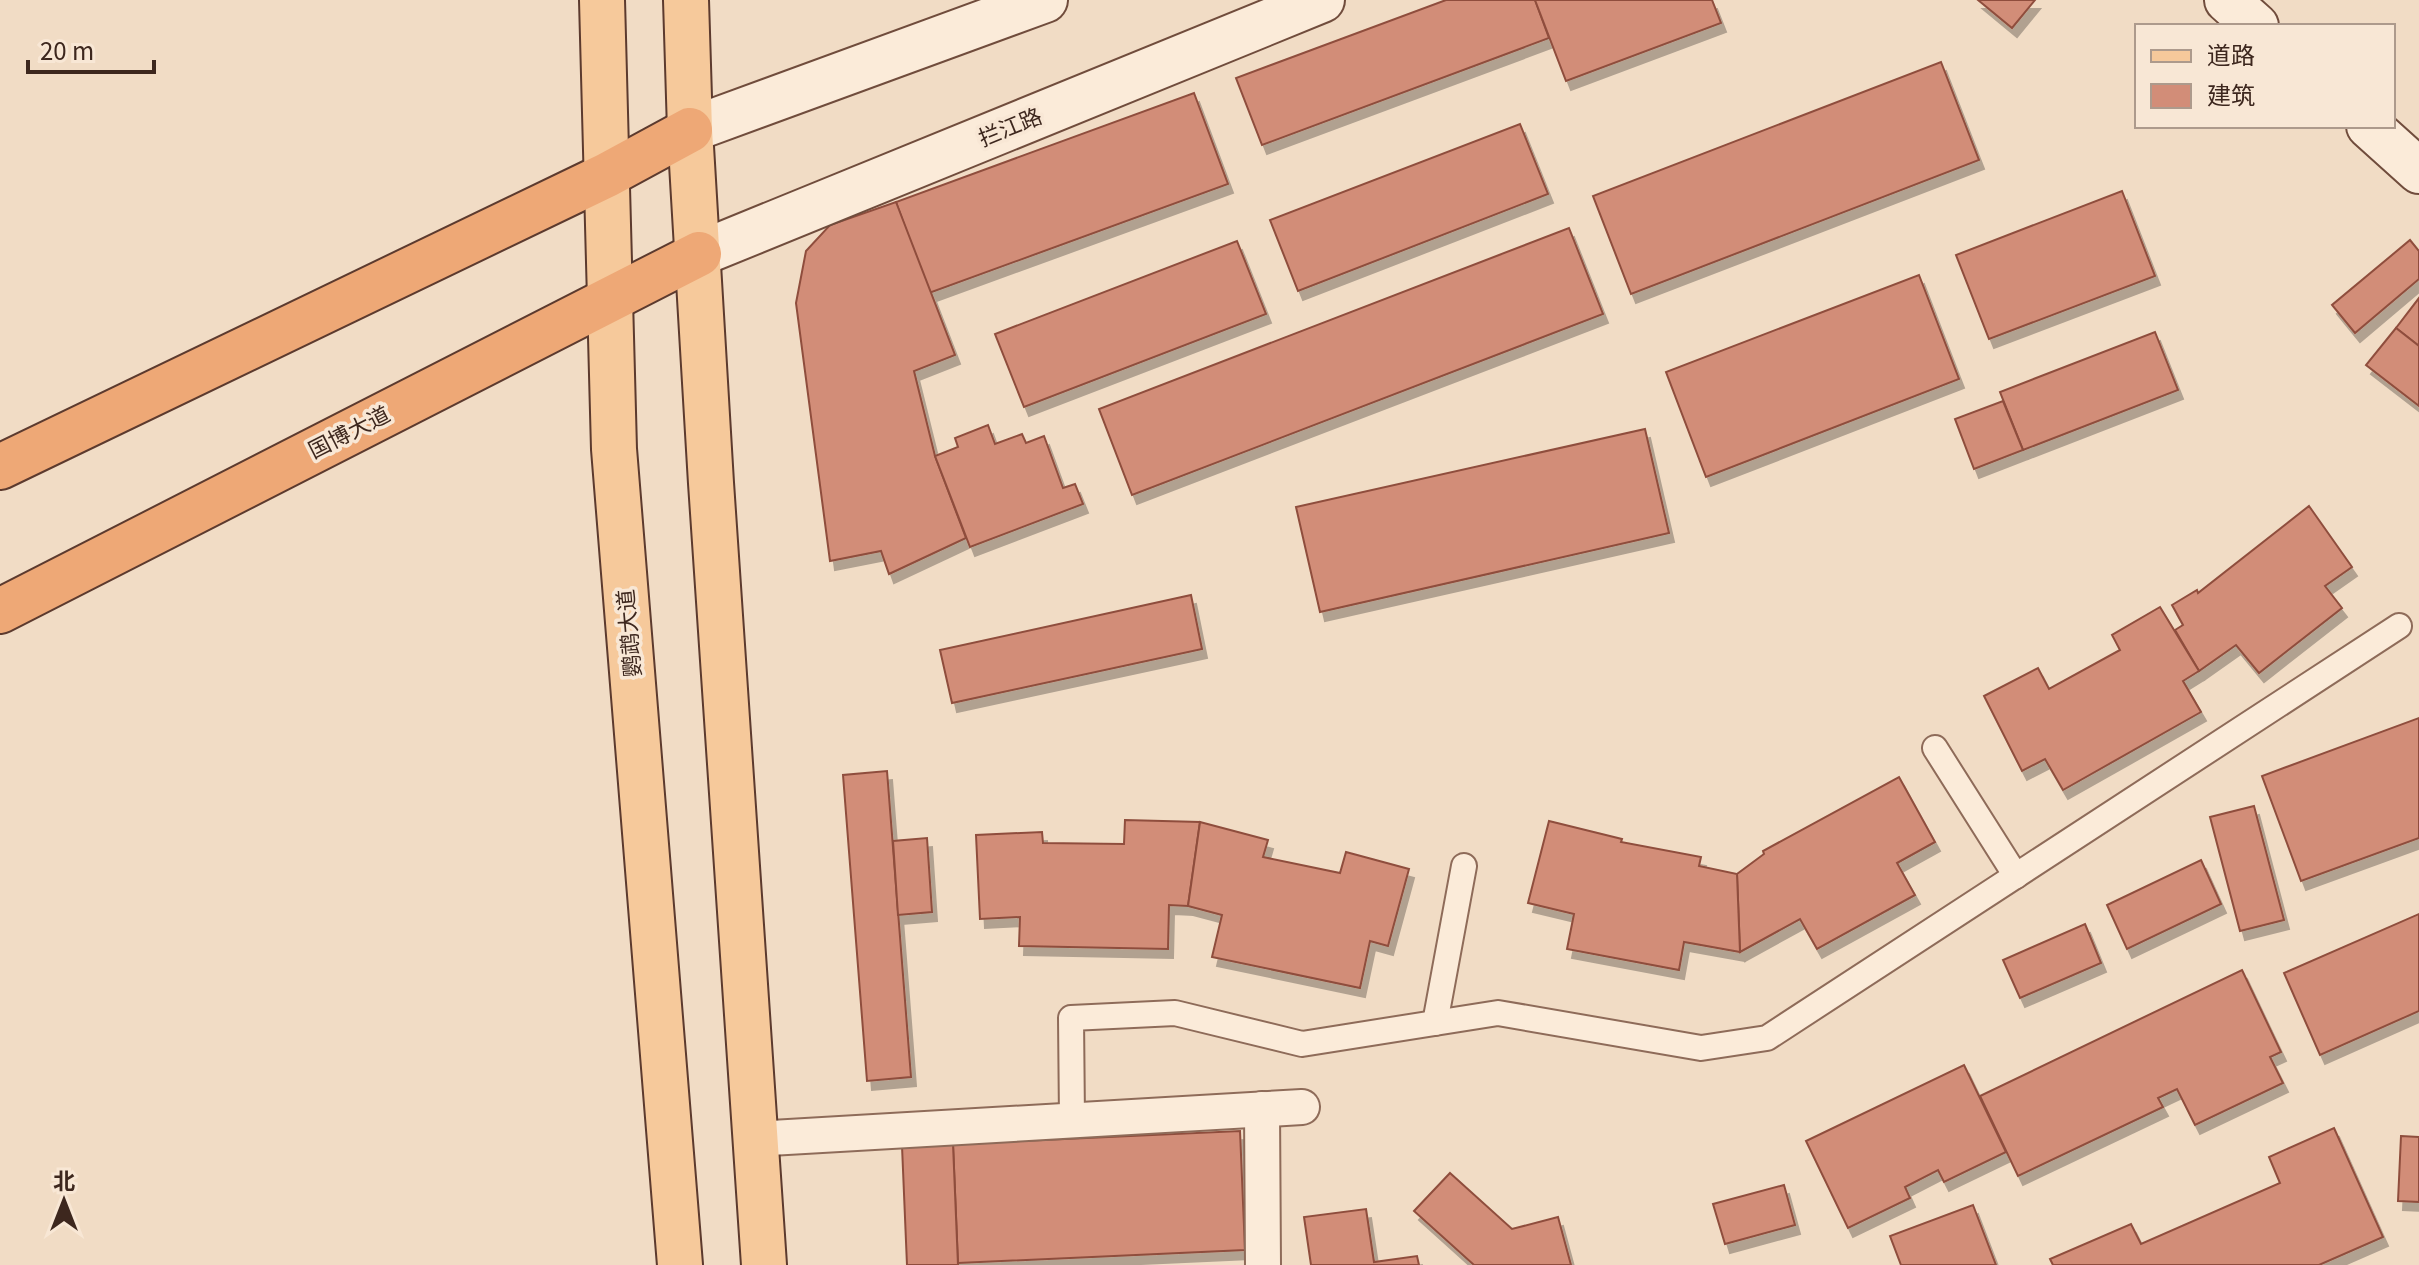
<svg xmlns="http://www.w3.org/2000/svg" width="2419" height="1265" viewBox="0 0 2419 1265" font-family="Georgia,'Noto Sans SC',serif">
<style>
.building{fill:#d28d78;stroke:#8f4e3d;stroke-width:2;filter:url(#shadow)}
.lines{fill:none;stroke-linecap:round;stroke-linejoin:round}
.pedestrian-casing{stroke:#8e6b59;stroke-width:28}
.minor-casing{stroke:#8e6b59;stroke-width:38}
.secondary-casing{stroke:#704c3c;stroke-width:48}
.primary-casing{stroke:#5c3a2e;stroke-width:48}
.trunk-casing{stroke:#5c3a2e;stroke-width:48}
.pedestrian{stroke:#fbebd9;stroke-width:24}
.minor{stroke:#fbebd9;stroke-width:34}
.secondary{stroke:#fbebd9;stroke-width:44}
.primary{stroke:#f6c99b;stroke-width:44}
.trunk{stroke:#eea876;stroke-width:44}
.labels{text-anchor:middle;stroke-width:7;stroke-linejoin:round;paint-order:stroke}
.street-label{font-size:22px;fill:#3d271e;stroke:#f8e7d5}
</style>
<defs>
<filter id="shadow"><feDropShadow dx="5" dy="9" stdDeviation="0" flood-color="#0004"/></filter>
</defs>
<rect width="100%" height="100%" fill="#f1dcc5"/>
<g class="building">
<polygon points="1446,0 1535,0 1549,38 1262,145 1236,78"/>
<polygon points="1535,0 1712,0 1721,23 1566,81"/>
<polygon points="1978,0 2035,0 2012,28"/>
<polygon points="1941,62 1979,160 1631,294 1593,196"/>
<polygon points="1194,93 1228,184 929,293 896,202"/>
<polygon points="1520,124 1548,194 1298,291 1270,220"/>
<polygon points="2122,191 2155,276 1989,339 1956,255"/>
<polygon points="896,202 955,355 914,371 935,456 966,538 889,574 881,551 830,561 796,303 806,251 830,225"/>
<polygon points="1569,228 1603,314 1132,495 1099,409"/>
<polygon points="2410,240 2419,251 2419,279 2355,333 2332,305"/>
<polygon points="1237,241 1266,314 1024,407 995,334"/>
<polygon points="1919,275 1959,379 1706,477 1666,372"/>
<polygon points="2419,298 2419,346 2396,328"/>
<polygon points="2396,328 2419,346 2419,406 2366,365"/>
<polygon points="2155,332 2178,390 2023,450 2000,392"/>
<polygon points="2003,401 2023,450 1974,469 1955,419"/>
<polygon points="988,425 995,444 1022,434 1026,443 1044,436 1063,488 1075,484 1083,504 970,547 935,456 958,447 955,438"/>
<polygon points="1645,429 1669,533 1320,612 1296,507"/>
<polygon points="2309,506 2352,567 2325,586 2342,608 2259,673 2236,645 2199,671 2175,630 2183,625 2172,605 2197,590 2198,593"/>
<polygon points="1191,595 1202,649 952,703 940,650"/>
<polygon points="2160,607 2199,671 2183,681 2201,712 2063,790 2045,759 2022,771 1984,696 2038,668 2049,689 2120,650 2112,635"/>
<polygon points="2419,718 2419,838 2301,881 2262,776"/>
<polygon points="887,771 911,1077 867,1081 843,775"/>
<polygon points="1899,777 1935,842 1897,863 1915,895 1817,949 1800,919 1740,952 1737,874 1764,854 1763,851"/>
<polygon points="2254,806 2284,920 2240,931 2210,817"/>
<polygon points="1125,820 1200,822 1188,906 1169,905 1168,949 1019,946 1020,917 980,919 976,835 1042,832 1043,843 1124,844"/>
<polygon points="1549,821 1622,839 1621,842 1701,857 1699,866 1737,874 1740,952 1684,942 1679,970 1567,949 1574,914 1528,903"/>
<polygon points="1200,822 1268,840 1263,857 1340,873 1346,852 1409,869 1388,946 1370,941 1360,988 1212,957 1222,915 1188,906"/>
<polygon points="927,838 932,912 898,915 893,841"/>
<polygon points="2201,860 2221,904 2127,949 2107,905"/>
<polygon points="2419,914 2419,1011 2320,1055 2284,973"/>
<polygon points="2085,924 2101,963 2020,998 2003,960"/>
<polygon points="2242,970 2281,1052 2270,1057 2283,1083 2195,1125 2177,1089 2158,1098 2163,1107 2018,1176 1980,1096"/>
<polygon points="1964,1065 2006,1152 1944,1182 1938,1170 1905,1187 1910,1198 1848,1228 1806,1141"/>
<polygon points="2334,1128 2383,1237 2319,1265 2053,1265 2050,1259 2131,1224 2141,1244 2280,1183 2269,1157"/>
<polygon points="1240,1131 1245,1250 958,1263 953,1144"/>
<polygon points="2401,1136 2419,1137 2419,1202 2398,1201"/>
<polygon points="953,1144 958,1265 907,1265 902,1146"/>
<polygon points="1450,1173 1512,1229 1558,1217 1571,1265 1474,1265 1414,1211"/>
<polygon points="1784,1185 1795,1225 1725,1244 1713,1204"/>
<polygon points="1973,1205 1996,1265 1901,1265 1890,1236"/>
<polygon points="1366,1209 1374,1262 1417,1256 1419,1265 1311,1265 1304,1217"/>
</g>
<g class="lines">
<defs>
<g id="pedestrian">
<polyline points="1935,748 2016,876"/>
<polyline points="1435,1023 1464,866"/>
<polyline points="1072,1119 1071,1018 1175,1013 1302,1044 1498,1013 1701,1048 1767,1038 2399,626"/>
</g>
<g id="minor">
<polyline points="1262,1109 1263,1265"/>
<polyline points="755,1139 1302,1107"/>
</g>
<g id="secondary">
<polyline points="2227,0 2256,26"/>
<polyline points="2369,126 2419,171"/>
<polyline points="690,130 1045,0"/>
<polyline points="699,254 1322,0"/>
</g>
<g id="primary">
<polyline points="602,0 614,449 680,1265"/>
<polyline points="686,0 690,130 711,483 764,1265"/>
</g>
<g id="trunk">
<polyline points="0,467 607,175 690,130"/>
<polyline points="0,611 699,254"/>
</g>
</defs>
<use href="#pedestrian" class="pedestrian-casing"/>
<use href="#minor" class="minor-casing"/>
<use href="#secondary" class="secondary-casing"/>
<use href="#primary" class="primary-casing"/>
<use href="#trunk" class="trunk-casing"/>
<use href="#pedestrian" class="pedestrian"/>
<use href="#minor" class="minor"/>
<use href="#secondary" class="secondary"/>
<use href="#primary" class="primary"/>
<use href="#trunk" class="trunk"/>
</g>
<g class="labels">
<g class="street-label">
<text transform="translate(1010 127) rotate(-22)" y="8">拦江路</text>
<text transform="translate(349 432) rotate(-27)" y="8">国博大道</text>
<text transform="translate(629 633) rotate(-95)" y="8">鹦鹉大道</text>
</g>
</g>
<rect x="2135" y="24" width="260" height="104" fill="#f8e7d5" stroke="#ad9a8c" stroke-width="2"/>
<rect x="2151" y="50" width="40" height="12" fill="#f6c99b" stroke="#ad9a8c" stroke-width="2"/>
<text x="2207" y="64" font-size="24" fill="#3d271e">道路</text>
<rect x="2151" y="84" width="40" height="24" fill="#d28d78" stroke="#ad9a8c" stroke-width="2"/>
<text x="2207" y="104" font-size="24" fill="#3d271e">建筑</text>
<g transform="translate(64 1201)" stroke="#f8e7d5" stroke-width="6" paint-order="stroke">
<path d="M0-6L14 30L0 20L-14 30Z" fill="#3d271e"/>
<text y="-12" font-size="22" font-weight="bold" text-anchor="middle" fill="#3d271e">北</text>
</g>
<path d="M28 60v12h126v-12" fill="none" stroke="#3d271e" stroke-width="4"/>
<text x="40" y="60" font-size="24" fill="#3d271e" stroke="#f8e7d5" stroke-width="6" paint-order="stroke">20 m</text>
</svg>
